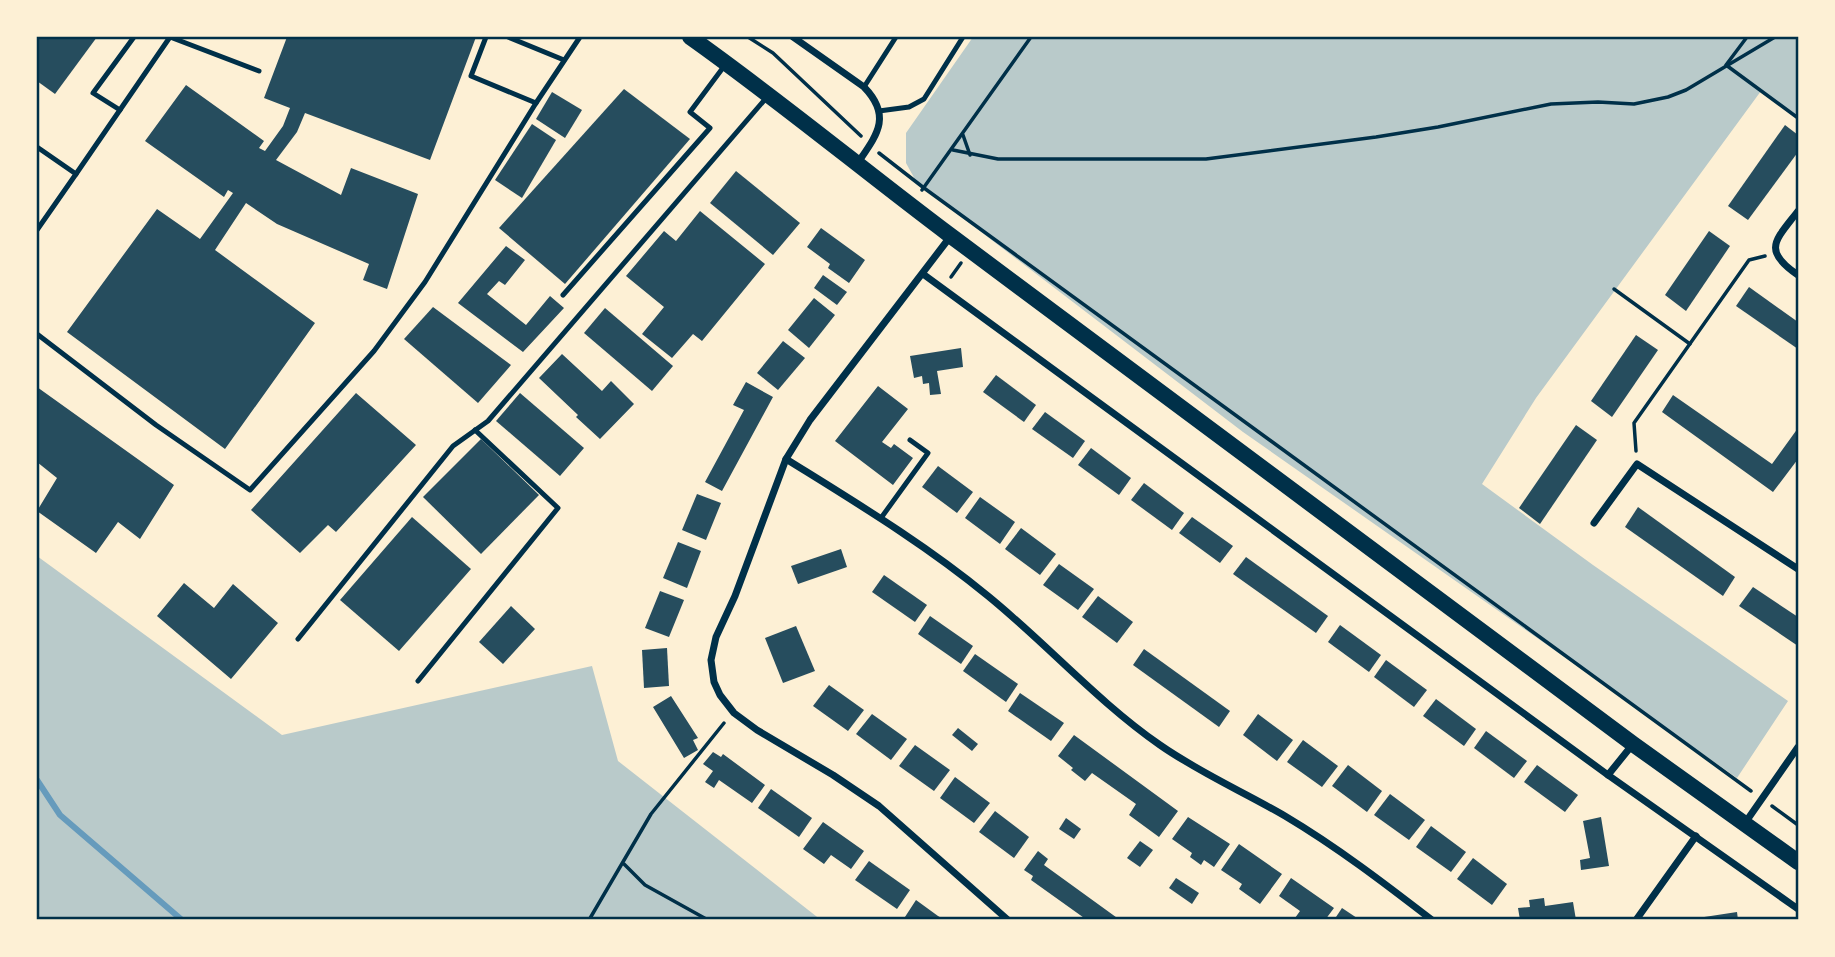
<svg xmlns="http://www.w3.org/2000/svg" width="1835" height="957" viewBox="0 0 1835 957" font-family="'Asap Condensed',sans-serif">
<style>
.green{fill:#b9caca}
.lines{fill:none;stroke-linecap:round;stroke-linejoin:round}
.stream{stroke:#669bbc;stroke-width:6}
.building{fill:#264d5e}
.path{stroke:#003049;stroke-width:3.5}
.service{stroke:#003049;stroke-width:5}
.minor{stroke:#003049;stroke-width:7}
.primary{stroke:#003049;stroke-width:16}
.neatline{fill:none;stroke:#003049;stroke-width:2.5}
</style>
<rect width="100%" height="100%" fill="#fdf0d5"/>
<g class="green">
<polygon points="973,37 1798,37 1798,118 1761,91 1536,398 1482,484 1593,565 1788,701 1737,778 1243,432 917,183 906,163 906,133"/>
<polygon points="37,556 282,735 592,666 618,761 821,920 37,920"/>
</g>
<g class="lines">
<polyline class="stream" points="37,780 60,815 182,920"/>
</g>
<g class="building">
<polygon points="37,37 97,37 55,94 37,81"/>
<polygon points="287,37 476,37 430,160 305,113 297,132 276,160 341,195 351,168 418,194 387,289 363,280 369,264 277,224 246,203 215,250 315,323 225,449 67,332 157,209 200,239 233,193 228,190 224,197 145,141 186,85 264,141 259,148 265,151 283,126 290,108 264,98"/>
<polygon points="624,89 690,139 565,284 499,228"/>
<polygon points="552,92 582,110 565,138 536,119"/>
<polygon points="532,124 556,140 522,198 495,180"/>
<polygon points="1785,125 1798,135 1798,152 1748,220 1728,206"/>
<polygon points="736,171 800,223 773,255 710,203"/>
<polygon points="700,211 765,264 702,341 693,334 672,358 642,334 664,307 626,276 664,231 676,241"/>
<polygon points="821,228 865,260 849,283 828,268 830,264 807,247"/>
<polygon points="1709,231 1730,246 1686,311 1665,295"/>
<polygon points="506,246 525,260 505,285 499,281 487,294 526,325 550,296 564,308 523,352 458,303"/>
<polygon points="823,275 847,292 837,305 814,288"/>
<polygon points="1749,287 1798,322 1798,349 1736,306"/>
<polygon points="814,298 835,315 809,348 788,330"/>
<polygon points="433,307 511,365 478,403 404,339"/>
<polygon points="605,308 673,366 652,391 584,333"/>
<polygon points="1636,335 1658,350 1612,417 1591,401"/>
<polygon points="783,341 805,358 778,390 757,373"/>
<polygon points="961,348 963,367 937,371 941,394 930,395 929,383 923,384 922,376 914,378 910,356"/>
<polygon points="562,354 602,391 611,381 634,404 600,439 576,417 578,415 539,378"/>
<polygon points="996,375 1036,405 1024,422 983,392"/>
<polygon points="746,382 773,397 722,491 705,482 744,410 733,405"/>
<polygon points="878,386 908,409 882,442 891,448 894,444 913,458 893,485 835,441"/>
<polygon points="37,387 174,485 140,539 118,522 96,553 37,511 57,478 37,462"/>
<polygon points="356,393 416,445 336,532 328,525 300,553 251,510"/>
<polygon points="520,393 584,448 560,476 496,421"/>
<polygon points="1673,395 1772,464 1798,428 1798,459 1773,492 1662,412"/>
<polygon points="1045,412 1085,441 1073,458 1032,429"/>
<polygon points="1576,425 1597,440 1540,524 1519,508"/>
<polygon points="481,439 539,495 481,554 423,497"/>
<polygon points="1091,448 1131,478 1119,495 1078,465"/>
<polygon points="938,466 973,492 957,513 922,487"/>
<polygon points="1144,483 1184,513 1172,530 1131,500"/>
<polygon points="697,494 721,503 706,540 682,530"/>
<polygon points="980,497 1015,522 1000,544 965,518"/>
<polygon points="1638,507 1735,577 1723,596 1625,527"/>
<polygon points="412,517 471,569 399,651 340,600"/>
<polygon points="1192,517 1233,546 1220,563 1179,533"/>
<polygon points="1021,528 1056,554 1040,575 1005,549"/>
<polygon points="678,542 701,551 687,588 663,578"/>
<polygon points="841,549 847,567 798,584 791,566"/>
<polygon points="1246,557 1328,616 1316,633 1233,574"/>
<polygon points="1059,564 1094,589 1078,610 1043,585"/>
<polygon points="884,575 927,605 915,622 872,592"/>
<polygon points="184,583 214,608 233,584 278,623 231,679 157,616"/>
<polygon points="1753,587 1798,617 1798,646 1739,606"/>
<polygon points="660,591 684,600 669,637 645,628"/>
<polygon points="1098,596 1133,622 1117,643 1082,617"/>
<polygon points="511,606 535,629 503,664 479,642"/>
<polygon points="930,616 973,646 961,664 918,634"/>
<polygon points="1340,625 1381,655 1369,672 1328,642"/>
<polygon points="796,626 815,671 783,683 765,638"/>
<polygon points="667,648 669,686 644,688 642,650"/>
<polygon points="1144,649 1230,711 1219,727 1133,665"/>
<polygon points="975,654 1018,684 1006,702 963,671"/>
<polygon points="1386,660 1427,690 1414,707 1374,677"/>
<polygon points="829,685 864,710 848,731 813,706"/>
<polygon points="1020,693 1064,723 1051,741 1008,711"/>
<polygon points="671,696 698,738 693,740 698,750 684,758 653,707"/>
<polygon points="1436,699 1476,729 1464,746 1423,716"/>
<polygon points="872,714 907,739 891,760 856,734"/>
<polygon points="1258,714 1293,740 1277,761 1243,735"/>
<polygon points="958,728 978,744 972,751 952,735"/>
<polygon points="1486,731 1527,761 1514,778 1474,748"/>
<polygon points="1074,735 1178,811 1159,837 1129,815 1136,804 1092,773 1085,781 1071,770 1073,768 1058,756"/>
<polygon points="1303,740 1338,766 1322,787 1287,762"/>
<polygon points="915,745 950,770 934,791 899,766"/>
<polygon points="713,752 721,757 723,754 765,785 752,803 719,780 714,788 705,782 713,771 703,764"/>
<polygon points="1348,765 1382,791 1367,812 1332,786"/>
<polygon points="1537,765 1578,795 1565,812 1524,782"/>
<polygon points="955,777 990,803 974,823 940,798"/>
<polygon points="771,789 812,818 799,837 758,808"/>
<polygon points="1390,794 1425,820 1409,840 1374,815"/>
<polygon points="995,811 1029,837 1014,858 979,832"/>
<polygon points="1188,817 1230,844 1214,867 1204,860 1201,865 1190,857 1192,853 1172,839"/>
<polygon points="1601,817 1609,866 1581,870 1580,860 1590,858 1583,821"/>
<polygon points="1066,818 1081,829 1074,839 1059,829"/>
<polygon points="823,822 864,851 851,869 831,855 824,864 803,849"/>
<polygon points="1431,826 1466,852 1451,872 1416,847"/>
<polygon points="1140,841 1153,850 1140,867 1127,858"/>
<polygon points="1239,844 1282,874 1260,904 1239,889 1242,884 1221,870"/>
<polygon points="1038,851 1048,859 1044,865 1120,920 1087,920 1031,880 1033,876 1024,870"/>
<polygon points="1473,858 1507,884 1492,905 1457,879"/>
<polygon points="869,861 910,890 897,909 855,880"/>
<polygon points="1176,878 1199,893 1192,904 1169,888"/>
<polygon points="1291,878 1334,908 1325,920 1299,920 1295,918 1300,911 1279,896"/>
<polygon points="1544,898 1545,906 1573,902 1576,920 1520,920 1518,908 1530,907 1529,900"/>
<polygon points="916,900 938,916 945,920 903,920"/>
<polygon points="1342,908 1360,920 1334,920"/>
<polygon points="1737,912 1738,920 1691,920 1691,919"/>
</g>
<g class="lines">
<g class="path">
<polyline points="748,37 773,53 861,136"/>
<polyline points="1747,37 1726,65 1798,118"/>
<polyline points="963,135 970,155"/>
<polyline points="953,150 998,159 1206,159 1376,137 1438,127 1551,104 1598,102 1634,104 1668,97 1686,90 1775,37"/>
<polyline points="879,153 924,188 1751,791"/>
<polyline points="922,190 1031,37"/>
<polyline points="951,277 961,263"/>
<polyline points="1614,289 1690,344"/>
<polyline points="1636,451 1634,423 1749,260 1765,256"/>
<polyline points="1772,806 1798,825"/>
<polyline points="624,864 645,885 708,920"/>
<polyline points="589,920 651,814 724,723"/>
</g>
<g class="service">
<polyline points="486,37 471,76 536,103"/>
<polyline points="508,37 564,60"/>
<polyline points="864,87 896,37"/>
<polyline points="120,110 93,93 134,37"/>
<polyline points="879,111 909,107 924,99 963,37"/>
<polyline points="37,147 76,174 37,230"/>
<polyline points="76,174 170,37 259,71"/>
<polyline points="563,295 710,128 690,112 725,65"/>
<polyline points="37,334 156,425 250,490 374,351 425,282 536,103 580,37"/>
<polyline points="881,518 928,453 910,440"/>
<polyline points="298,639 453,446 488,421 767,97"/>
<polyline points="418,681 558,508 475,430"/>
</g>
<g class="minor">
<path d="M793 37 864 87C893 117 876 136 857 164"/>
<path d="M1798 211C1776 240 1761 250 1798 275"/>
<polyline points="950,237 810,420 786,459 735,596 716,637 711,660 714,682 720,695 734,713 757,730 833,775 879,806 1008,920"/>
<polyline points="923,274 1608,775 1798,909"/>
<path d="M786 459C855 502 925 544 988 596 1047 644 1098 702 1160 745 1200 773 1244 792 1285 816 1337 847 1384 883 1432 920"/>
<polyline points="1594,523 1637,464 1798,569"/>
<polyline points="1608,775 1633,744"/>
<polyline points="1745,823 1798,747"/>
<polyline points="1636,920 1696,836"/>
</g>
<path class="primary" d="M690 37C779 100 863 170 951 236L1633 744 1798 862"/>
</g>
<rect width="1835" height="957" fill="none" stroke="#fdf0d5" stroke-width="77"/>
<rect x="38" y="38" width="1759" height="880" class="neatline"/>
</svg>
